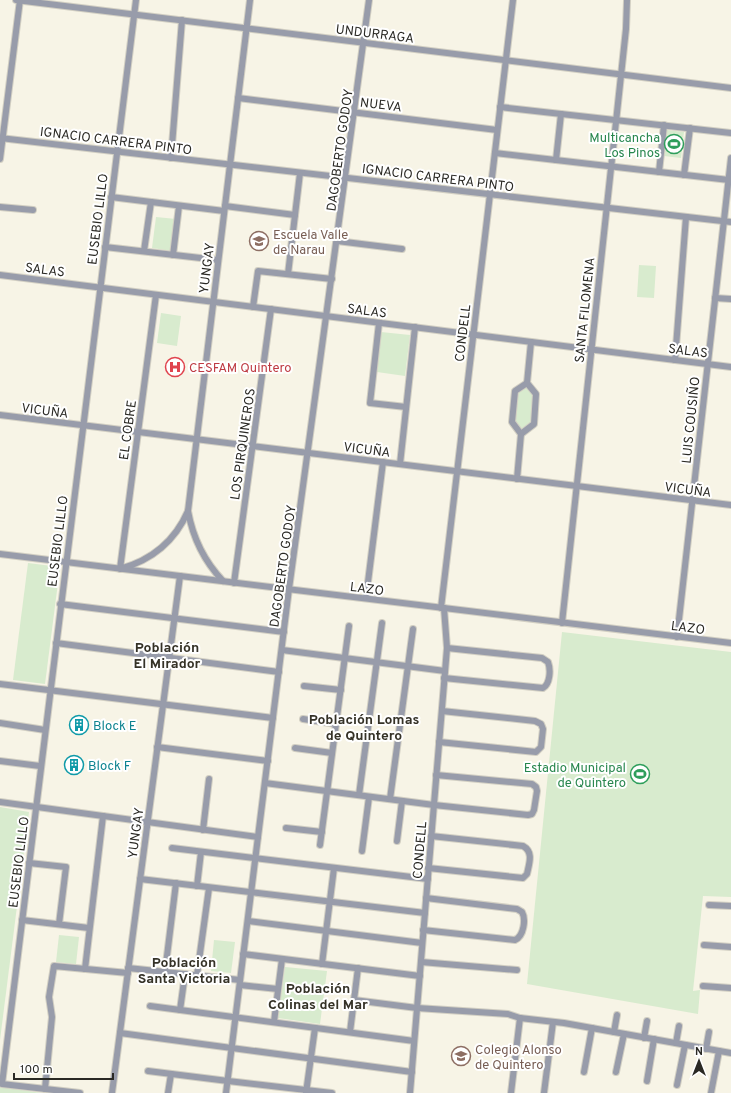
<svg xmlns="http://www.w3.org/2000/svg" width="731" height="1093" viewBox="0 0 731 1093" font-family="Overpass,sans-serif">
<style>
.green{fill:#d8ebce}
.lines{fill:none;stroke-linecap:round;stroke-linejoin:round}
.street-casing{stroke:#d2cfc3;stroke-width:8}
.street{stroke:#989caa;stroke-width:6}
.labels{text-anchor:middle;stroke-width:4;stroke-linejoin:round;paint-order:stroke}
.street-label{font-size:13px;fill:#2a2924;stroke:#fff}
.leisure-label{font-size:13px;fill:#27864d;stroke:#fff;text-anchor:end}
.education-label{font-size:13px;fill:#785e54;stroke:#fff;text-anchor:start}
.health-label{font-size:13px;fill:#be3a42;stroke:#fff;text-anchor:start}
.culture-label{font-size:13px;fill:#0d838f;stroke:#fff;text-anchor:start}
.neighbourhood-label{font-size:14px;font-weight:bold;fill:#353227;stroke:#fff}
</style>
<rect width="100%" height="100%" fill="#f7f4e6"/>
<g class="green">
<polygon points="667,130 684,132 681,158 664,156"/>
<polygon points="156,217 176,219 172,251 152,248"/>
<polygon points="639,265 656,266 654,298 637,297"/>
<polygon points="161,313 181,316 177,346 157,343"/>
<polygon points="381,332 410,335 405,376 377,372"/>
<polygon points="527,387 533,394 531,423 523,430 514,420 517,392"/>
<polygon points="28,563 60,567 45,684 13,680"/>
<polygon points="562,632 731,652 731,897 703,896 693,991 700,990 698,1014 527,984"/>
<polygon points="0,807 29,812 0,1040"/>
<polygon points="59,935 79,937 76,964 56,962"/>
<polygon points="214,940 235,942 231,973 211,971"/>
<polygon points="285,967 327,971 320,1024 278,1018"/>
<polygon points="0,1087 42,1093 0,1093"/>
</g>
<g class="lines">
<defs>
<g id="street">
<polyline points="16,0 731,88"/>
<polyline points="238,98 497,130"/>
<polyline points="500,107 731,133"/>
<polyline points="0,138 731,222"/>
<polyline points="495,153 729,180"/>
<polyline points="171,158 182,20"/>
<polyline points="0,159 20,0"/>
<polyline points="556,160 561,114"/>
<polyline points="659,172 664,125"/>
<polyline points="684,175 690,128"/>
<polyline points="111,197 224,211"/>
<polyline points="225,206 295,215"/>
<polyline points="0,207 33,210"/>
<polyline points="337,241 402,249"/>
<polyline points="105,247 218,260"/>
<polyline points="144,251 151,202"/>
<polyline points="173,255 179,206"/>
<polyline points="288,274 300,173"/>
<polyline points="0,275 731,367"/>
<path d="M156 295 120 569C152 560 175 541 188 511L250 0"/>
<polyline points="715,298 731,299"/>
<polyline points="253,307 258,271 332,279"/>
<polyline points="379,323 370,403 406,407"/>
<polyline points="675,360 686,217"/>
<polyline points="0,415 731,505"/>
<polyline points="521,434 534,424 536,394 527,383 531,342"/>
<polyline points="400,464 415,327"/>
<polyline points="517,479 521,434 512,422 515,391 527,383"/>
<path d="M188 511C193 539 204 561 223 581"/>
<polyline points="0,554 731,643"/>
<polyline points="234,583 271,309"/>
<polyline points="366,598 383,462"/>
<polyline points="60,604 284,632"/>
<polyline points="441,608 513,0"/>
<polyline points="562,623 626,29 627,0"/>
<polyline points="677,637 731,158"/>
<polyline points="56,643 279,672"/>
<polyline points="282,650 445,671"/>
<path d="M444 678 543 688C550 684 551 670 548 662L542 658 447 648"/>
<polyline points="0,684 273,718"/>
<polyline points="304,686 341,690"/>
<polyline points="303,719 336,724"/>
<polyline points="0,723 45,730"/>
<polyline points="439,742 536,752 541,747 543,729 541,724 535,721 442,711"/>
<polyline points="157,747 268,761"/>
<polyline points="295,748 332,753"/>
<polyline points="0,761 40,766"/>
<polyline points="265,783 434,805 528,815 532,814 534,810 537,791 536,787 532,784 436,775"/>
<polyline points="359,795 382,623"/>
<polyline points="390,799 413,629"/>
<polyline points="0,802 258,837"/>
<polyline points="286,828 322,832"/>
<polyline points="203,830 209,779"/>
<polyline points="397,841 402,801"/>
<polyline points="320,845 349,626"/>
<polyline points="172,848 428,879"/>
<polyline points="362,851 369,797"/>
<polyline points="29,863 66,867 59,924"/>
<path d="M428 868 523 878 527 874C529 864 534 852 523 846L431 836"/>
<polyline points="140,879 425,913"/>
<polyline points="197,886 201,852"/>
<polyline points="709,905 731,906"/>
<polyline points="22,920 89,928"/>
<polyline points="248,921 422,943"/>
<path d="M423 930 515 940C524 936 526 919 522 912L517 909 426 898"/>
<polyline points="704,945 731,947"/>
<polyline points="243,954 420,976"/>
<polyline points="421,962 517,970"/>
<polyline points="322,964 334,868"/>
<polyline points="128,968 240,980"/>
<polyline points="85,969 103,816"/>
<polyline points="165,972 176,883"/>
<polyline points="197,975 209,888"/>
<polyline points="240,985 278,989"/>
<polyline points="703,986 731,988"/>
<polyline points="354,1000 417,1008 508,1014 520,1018 564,1023 731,1053"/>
<polyline points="150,1006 414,1041"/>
<polyline points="180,1010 185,974"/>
<polyline points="274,1022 282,959"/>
<polyline points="350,1032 358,968"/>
<polyline points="614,1032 617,1015"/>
<polyline points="120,1033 412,1072"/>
<polyline points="644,1038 647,1021"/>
<polyline points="676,1043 679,1026"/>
<polyline points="706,1049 709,1032"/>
<polyline points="148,1071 228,1081 332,1093"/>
<polyline points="584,1072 592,1028"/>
<polyline points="616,1072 624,1034"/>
<polyline points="647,1081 654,1039"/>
<polyline points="677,1085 685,1045"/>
<polyline points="45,1089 52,1017 49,997 54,966 128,973"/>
<polyline points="80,1093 2,1084 136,0"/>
<polyline points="112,1093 180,576"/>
<polyline points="168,1093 171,1074"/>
<polyline points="226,1093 289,589 369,0"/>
<polyline points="306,1093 315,1028"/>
<polyline points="410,1093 447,648 444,608"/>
<polyline points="511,1093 520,1018"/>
<polyline points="544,1093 553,1022"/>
<polyline points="711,1093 719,1051"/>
</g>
</defs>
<use href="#street" class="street-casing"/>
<use href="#street" class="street"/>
</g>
<defs>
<symbol id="stadium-ring" viewBox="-11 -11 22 22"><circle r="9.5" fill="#fff" stroke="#2e9e5b" stroke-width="1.5"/><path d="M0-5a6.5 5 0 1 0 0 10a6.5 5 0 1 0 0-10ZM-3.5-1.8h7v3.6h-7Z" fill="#2e9e5b"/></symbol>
<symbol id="school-ring" viewBox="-11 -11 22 22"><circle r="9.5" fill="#fff" stroke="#8d6e63" stroke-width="1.5"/><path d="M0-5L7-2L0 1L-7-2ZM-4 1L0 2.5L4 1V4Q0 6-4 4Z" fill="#8d6e63"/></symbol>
<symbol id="hospital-ring" viewBox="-11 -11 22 22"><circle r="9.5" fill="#fff" stroke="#e0444e" stroke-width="1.5"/><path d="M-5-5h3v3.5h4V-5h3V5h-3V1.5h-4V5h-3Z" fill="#e0444e"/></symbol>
<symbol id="building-ring" viewBox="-11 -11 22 22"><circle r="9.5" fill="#fff" stroke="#0f9aa8" stroke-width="1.5"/><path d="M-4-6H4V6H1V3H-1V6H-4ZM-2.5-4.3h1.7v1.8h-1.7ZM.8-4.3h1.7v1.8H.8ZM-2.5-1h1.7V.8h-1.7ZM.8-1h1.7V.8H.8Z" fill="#0f9aa8"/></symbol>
</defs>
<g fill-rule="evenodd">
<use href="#stadium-ring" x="663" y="133" width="22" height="22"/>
<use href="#school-ring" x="248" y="230" width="22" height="22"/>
<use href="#hospital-ring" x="164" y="356" width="22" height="22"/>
<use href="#building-ring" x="68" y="714" width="22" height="22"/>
<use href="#building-ring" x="63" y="754" width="22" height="22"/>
<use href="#stadium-ring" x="629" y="763" width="22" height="22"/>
<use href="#school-ring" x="450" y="1045" width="22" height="22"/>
</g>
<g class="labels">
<g class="street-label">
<text transform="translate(375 33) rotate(7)" y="5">UNDURRAGA</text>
<text transform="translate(381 104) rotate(7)" y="5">NUEVA</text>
<text transform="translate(116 140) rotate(7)" y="5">IGNACIO CARRERA PINTO</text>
<text transform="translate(339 150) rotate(-82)" y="5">DAGOBERTO GODOY</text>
<text transform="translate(438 177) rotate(7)" y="5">IGNACIO CARRERA PINTO</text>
<text transform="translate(97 219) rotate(-83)" y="5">EUSEBIO LILLO</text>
<text transform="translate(206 268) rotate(-83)" y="5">YUNGAY</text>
<text transform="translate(45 269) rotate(7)" y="5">SALAS</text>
<text transform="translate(367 310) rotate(7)" y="5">SALAS</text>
<text transform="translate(584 310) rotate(-84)" y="5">SANTA FILOMENA</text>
<text transform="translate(462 333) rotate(-83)" y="5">CONDELL</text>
<text transform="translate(688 350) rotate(7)" y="5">SALAS</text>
<text transform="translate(45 410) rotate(7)" y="5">VICUÑA</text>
<text transform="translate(690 420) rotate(-84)" y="5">LUIS COUSIÑO</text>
<text transform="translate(127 430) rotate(-82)" y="5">EL COBRE</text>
<text transform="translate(242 444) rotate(-82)" y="5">LOS PIRQUINEROS</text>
<text transform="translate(367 449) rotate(7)" y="5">VICUÑA</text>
<text transform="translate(688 489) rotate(7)" y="5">VICUÑA</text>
<text transform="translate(57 541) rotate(-83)" y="5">EUSEBIO LILLO</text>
<text transform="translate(282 566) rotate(-82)" y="5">DAGOBERTO GODOY</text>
<text transform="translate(367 588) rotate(7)" y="5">LAZO</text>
<text transform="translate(688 627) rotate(7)" y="5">LAZO</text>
<text transform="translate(135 833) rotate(-82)" y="5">YUNGAY</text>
<text transform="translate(419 850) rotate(-85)" y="5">CONDELL</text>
<text transform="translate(18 862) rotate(-83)" y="5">EUSEBIO LILLO</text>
</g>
<g class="leisure-label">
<text x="660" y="142">Multicancha<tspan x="660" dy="15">Los Pinos</tspan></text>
<text x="626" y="772">Estadio Municipal<tspan x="626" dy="15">de Quintero</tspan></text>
</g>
<g class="education-label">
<text x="273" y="239">Escuela Valle<tspan x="273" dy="15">de Narau</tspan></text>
<text x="475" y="1054">Colegio Alonso<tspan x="475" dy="15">de Quintero</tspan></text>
</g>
<g class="health-label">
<text x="189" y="372">CESFAM Quintero</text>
</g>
<g class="culture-label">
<text x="93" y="730">Block E</text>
<text x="88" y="770">Block F</text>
</g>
<g class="neighbourhood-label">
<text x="167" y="652">Población<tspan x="167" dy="16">El Mirador</tspan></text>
<text x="364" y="724">Población Lomas<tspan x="364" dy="16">de Quintero</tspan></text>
<text x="184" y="967">Población<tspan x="184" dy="16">Santa Victoria</tspan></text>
<text x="318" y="993">Población<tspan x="318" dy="16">Colinas del Mar</tspan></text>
</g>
</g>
<g transform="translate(699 1061)" stroke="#ffffff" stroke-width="3" paint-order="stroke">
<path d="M0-3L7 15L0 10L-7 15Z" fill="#2a2924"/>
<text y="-6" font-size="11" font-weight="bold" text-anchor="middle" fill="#2a2924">N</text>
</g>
<path d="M14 1073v6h99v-6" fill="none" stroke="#2a2924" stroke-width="2"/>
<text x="20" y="1073" font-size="12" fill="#2a2924" stroke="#ffffff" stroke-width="3" paint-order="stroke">100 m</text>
</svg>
